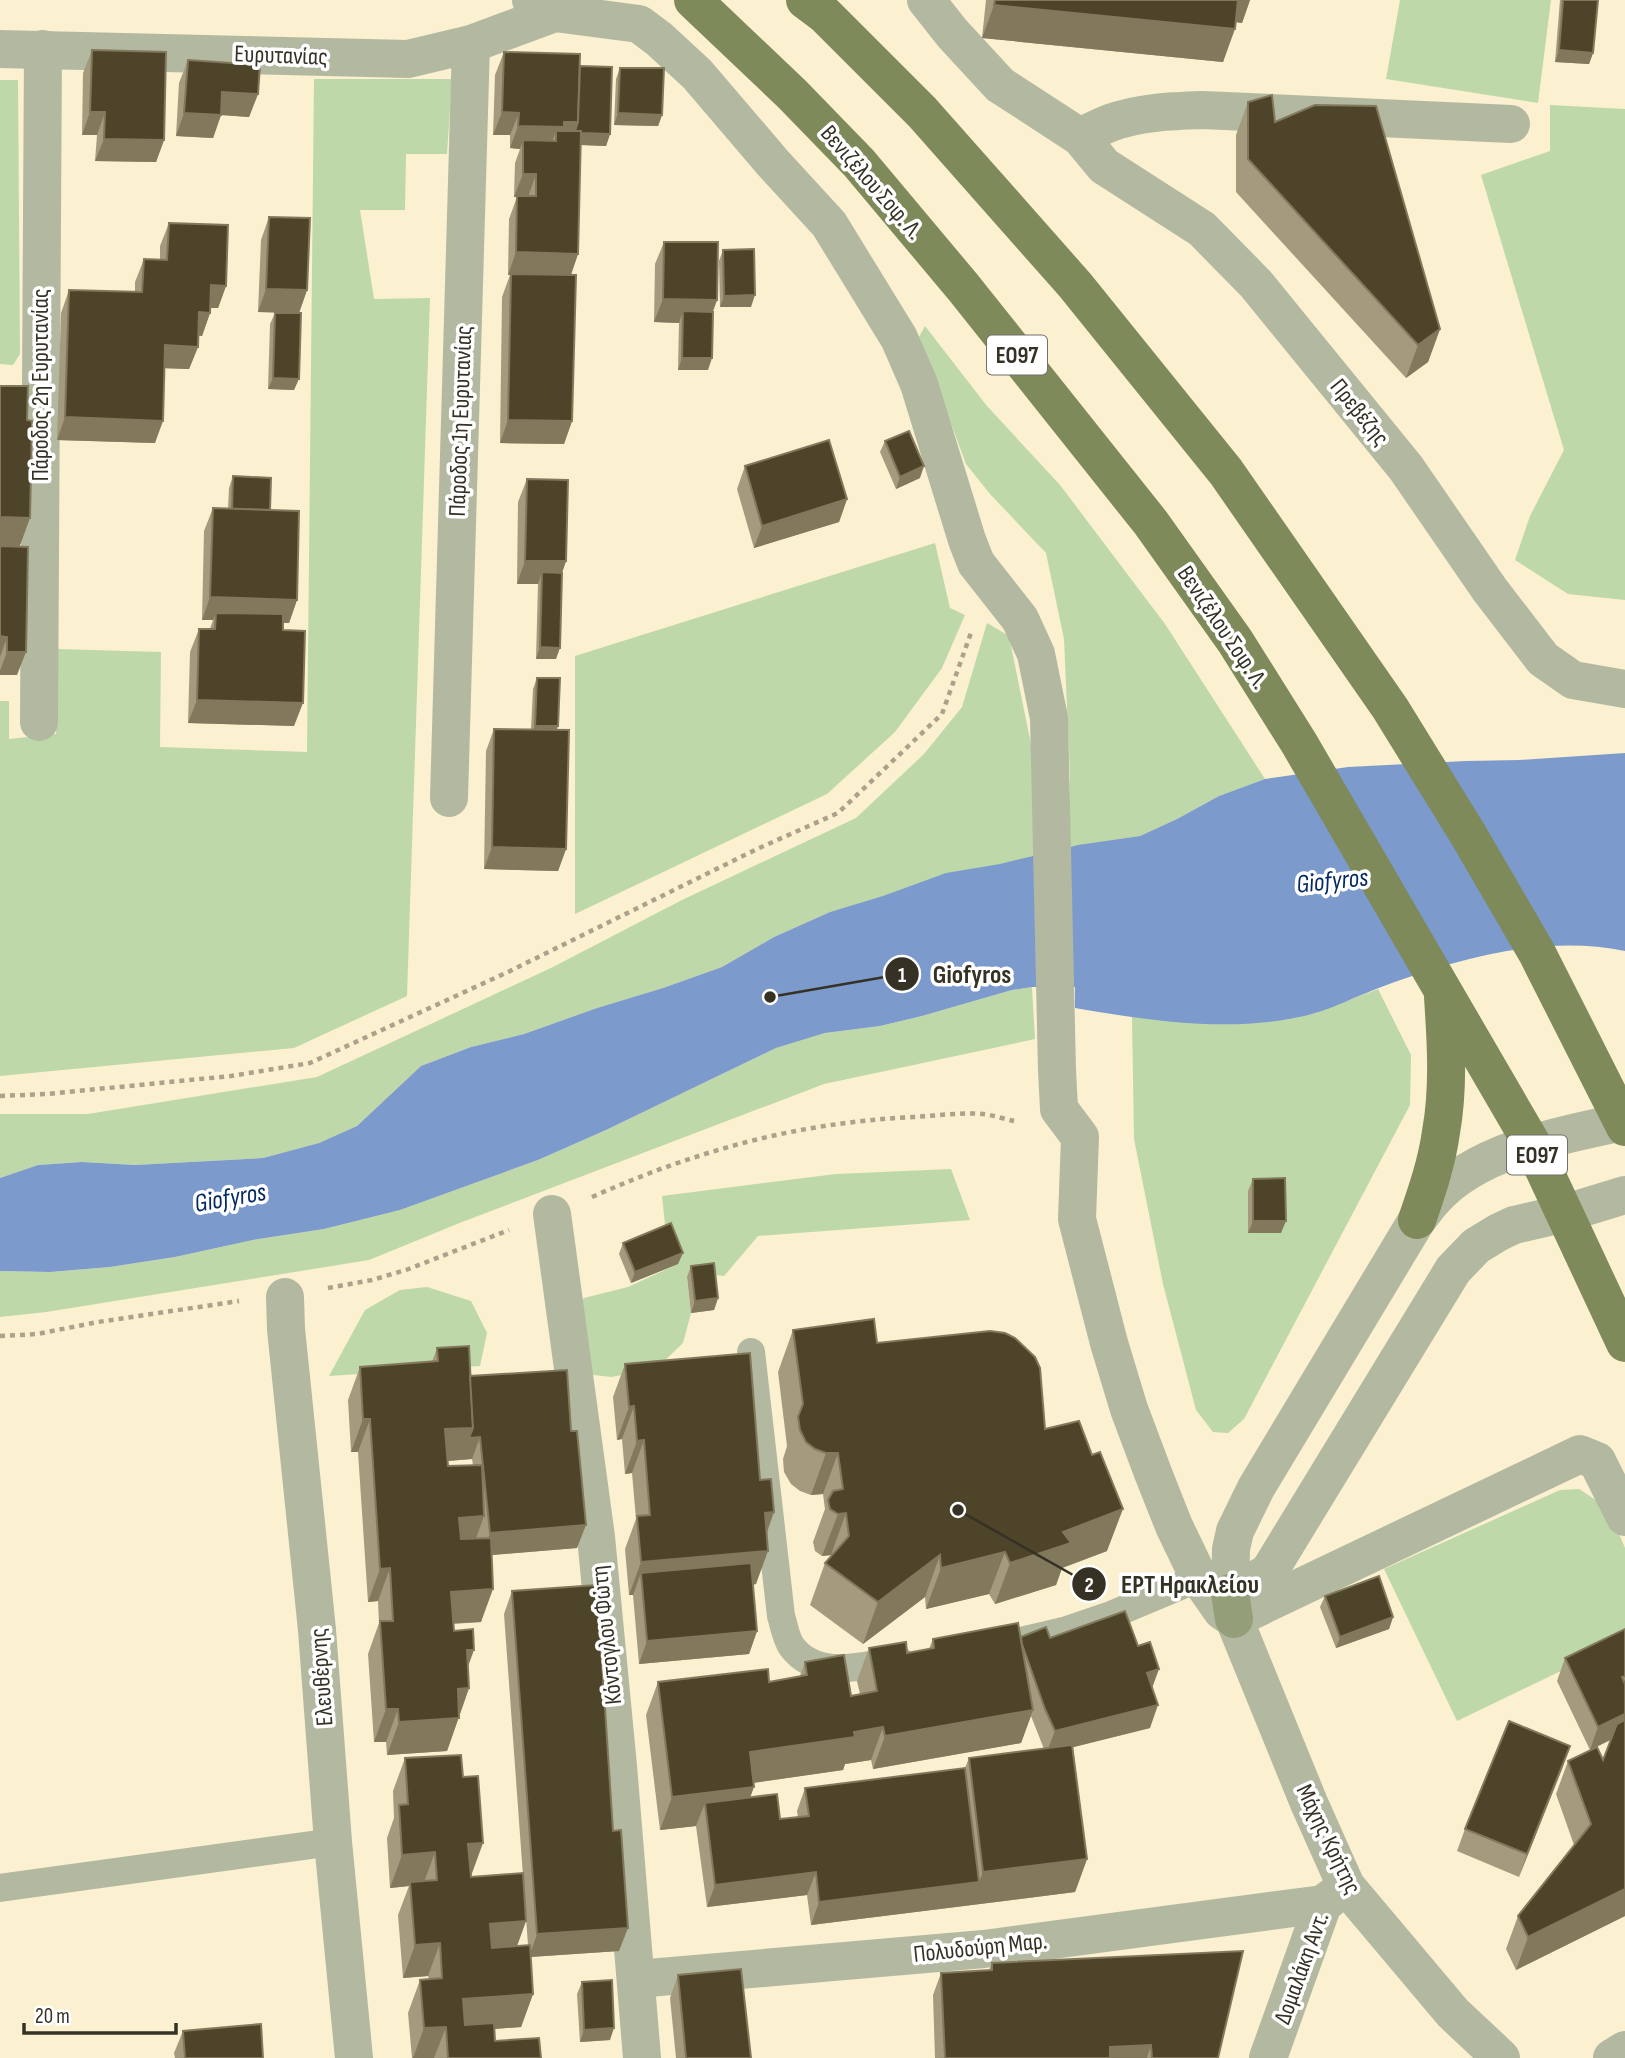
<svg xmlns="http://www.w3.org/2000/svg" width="1625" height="2058" viewBox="0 0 1625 2058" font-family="'Sofia Sans Condensed',sans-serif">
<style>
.green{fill:#bed8aa}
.water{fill:#7d9acc}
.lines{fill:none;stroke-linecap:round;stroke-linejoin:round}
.path{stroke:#aaa28a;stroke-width:4.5;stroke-dasharray:5 5;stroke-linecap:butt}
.lane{stroke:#b2b9a0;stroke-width:28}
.street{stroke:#b2b9a0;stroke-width:38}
.secondary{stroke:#949e78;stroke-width:38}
.primary{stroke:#7f8a5b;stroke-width:38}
.wall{fill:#a49a7d;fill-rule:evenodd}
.shaded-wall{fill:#82785c}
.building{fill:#4e442a;stroke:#82785c;stroke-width:2}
.labels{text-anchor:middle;stroke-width:7;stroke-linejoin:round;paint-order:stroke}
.shield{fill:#fff;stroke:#726f66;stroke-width:2}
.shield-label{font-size:23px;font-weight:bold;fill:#353125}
.street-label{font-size:24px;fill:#353125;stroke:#fff}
.water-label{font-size:26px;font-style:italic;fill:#062963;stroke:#fff}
.leader{fill:none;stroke:#353125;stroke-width:2.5}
.callout-dot{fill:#353125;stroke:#fff;stroke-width:2.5}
.mark-label{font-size:21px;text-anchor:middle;font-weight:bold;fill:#fff}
.callout-label{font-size:26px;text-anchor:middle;font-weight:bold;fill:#353125;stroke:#fff;stroke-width:7;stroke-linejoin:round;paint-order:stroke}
</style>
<rect width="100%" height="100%" fill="#fbf0d0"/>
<g class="green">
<polygon points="1400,0 1551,0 1538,103 1386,79"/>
<polygon points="314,79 452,79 447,154 406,154 405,210 360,210 374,299 430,298 407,996 294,1048 0,1076 0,701 9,701 9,739 56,734 58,649 161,652 160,747 307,752"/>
<polygon points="0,80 18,80 20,354 13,365 0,364"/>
<polygon points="1550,105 1625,109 1625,600 1568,594 1515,560 1530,516 1564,450 1481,175 1550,151"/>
<polygon points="925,326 987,406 1060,485 1165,624 1265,779 1219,796 1177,819 1140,836 1068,847 1070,775 1064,639 1046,553 990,494 966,464 919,337"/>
<polygon points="935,543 950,608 965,615 942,668 895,732 827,794 575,914 575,656"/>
<polygon points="987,623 1009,636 1034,759 1039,854 830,912 774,937 722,967 663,988 597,1008 524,1034 471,1047 421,1066 357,1126 319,1143 263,1158 135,1165 82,1162 38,1165 0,1178 0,1114 88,1114 317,1077 551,968 682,900 856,818 924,754 962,707"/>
<polygon points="1032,987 1035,1039 824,1084 462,1222 369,1260 46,1312 0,1317 0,1271 50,1272 110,1267 175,1257 253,1240 324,1229 400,1210 538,1160 606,1130 776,1048 825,1033 880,1026 922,1016 1012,990"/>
<polygon points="1378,989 1411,1055 1410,1105 1244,1419 1228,1433 1213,1432 1196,1410 1163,1284 1134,1139 1132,1017 1214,1024 1313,1014"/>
<polygon points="951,1169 970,1220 758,1236 724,1276 709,1274 687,1278 691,1313 683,1343 656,1369 611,1377 586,1374 572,1312 584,1298 628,1287 678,1264 666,1234 662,1196 836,1174"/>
<polygon points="427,1287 471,1301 487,1333 480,1366 329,1376 365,1310 400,1290"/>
<polygon points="1579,1489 1608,1508 1625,1548 1625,1640 1457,1721 1384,1569 1560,1490"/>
</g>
<path class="water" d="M1625 753V951C1541 934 1454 960 1376 989 1355 997 1334 1008 1312 1014 1234 1034 1152 1021 1075 1008V987H1032L1012 990 922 1016 880 1026 825 1033 776 1048 606 1130 538 1160 400 1210 324 1229 253 1240 175 1257 110 1267 50 1272 0 1271V1178L38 1165 82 1162 135 1165 263 1158 319 1143 357 1126 421 1066 471 1047 524 1034 597 1008 663 988 722 967 774 937 830 912 883 896 946 873 1000 864 1078 845 1140 836 1177 819 1219 796 1265 779 1348 767 1466 761 1520 760Z"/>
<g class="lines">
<g class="path">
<polyline points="0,1096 47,1094 231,1076 310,1063 508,972 757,849 838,813 942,714 972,630"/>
<path d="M592 1197C698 1150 796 1123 913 1117 936 1116 960 1112 983 1114 993 1115 1004 1119 1014 1121"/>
<polyline points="328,1288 372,1280 406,1270 509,1230"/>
<polyline points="0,1336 37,1334 98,1322 239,1301"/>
</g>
<g class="lane">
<path d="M751 1352 781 1616C784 1625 786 1639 792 1647 818 1681 863 1665 899 1660"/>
<polyline points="1012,1643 1067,1630 1111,1615 1199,1578"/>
<polyline points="0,1888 333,1842"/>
</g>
<g class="street">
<polyline points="531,0 555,13 639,24 659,39 697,74 773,163 829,224 899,338 919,384 967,540 976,563 1020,619 1036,654 1049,718 1057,1070 1059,1109 1080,1137 1077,1219 1109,1343 1129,1409 1153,1473 1174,1526 1199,1578 1222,1611 1234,1619"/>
<polyline points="926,0 952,33 1000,85 1080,137 1104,166 1202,229 1256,284 1406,468 1490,590 1543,659 1573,680 1625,689"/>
<polyline points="0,49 408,59 471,44 555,13"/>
<path d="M1080 137C1090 132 1100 127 1110 123 1139 112 1172 111 1203 110L1511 124"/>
<polyline points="39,722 43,49"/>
<polyline points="449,798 471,44"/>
<path d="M1623 1122C1562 1135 1477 1150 1434 1199 1428 1205 1423 1213 1417 1220L1256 1488 1235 1531 1231 1549 1230 1593 1264 1575 1270 1570 1453 1270 1476 1246 1499 1232 1514 1225 1566 1213 1625 1195"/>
<polyline points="552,1214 596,1537 618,1766 642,2058"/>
<polyline points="285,1297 286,1329 317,1630 333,1842 354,2058"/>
<polyline points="1236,1618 1580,1454 1597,1461 1625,1517"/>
<polyline points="1234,1619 1309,1803 1346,1886 1453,2013 1501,2058"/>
<polyline points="637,1979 984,1949 1323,1904"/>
<polyline points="1268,2058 1323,1904 1339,1892"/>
<polyline points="1612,2058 1625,2050"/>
</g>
<polyline class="secondary" points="1230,1593 1234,1619"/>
<g class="primary">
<polyline points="693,0 792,94 859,163 963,287 1151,523 1235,641 1299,743 1532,1144 1625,1343"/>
<polyline points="805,0 825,15 922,112 1075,285 1226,472 1390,708 1469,836 1537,953 1625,1127"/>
<path d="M1417 1220C1427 1191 1437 1162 1441 1132 1449 1088 1446 1041 1443 997"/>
</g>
</g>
<g class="wall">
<polygon points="986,0 1250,0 1242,23 1236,22 1223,62 982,38"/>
<polygon points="1560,0 1598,0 1593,53 1589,64 1555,62"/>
<polygon points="92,50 164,140 156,162 95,161 97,135 82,135 83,73"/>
<polygon points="504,52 580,66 610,134 606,146 581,145 578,254 571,275 572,421 564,444 500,443 502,297 510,275 508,275 509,219 517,197 514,197 515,163 520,149 510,148 510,135 493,135 495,75"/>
<polygon points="188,60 258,94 249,117 221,115 213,138 176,136 179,83"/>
<polygon points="620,68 662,115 658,126 614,125 616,79"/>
<polygon points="1248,102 1275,122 1440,329 1428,362 1406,378 1236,192 1236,135"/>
<polygon points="269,217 307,290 299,313 258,312 261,240"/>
<polygon points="169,223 226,286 218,308 210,308 210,313 202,336 198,335 198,347 189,369 164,368 155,443 57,440 61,313 69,290 135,292 135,282 144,259 160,260 160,246"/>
<polygon points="664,242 717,300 713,312 708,370 678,370 679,323 654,322 655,264"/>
<polygon points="723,250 751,307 720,307 719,261"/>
<polygon points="275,313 294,390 268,389 270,324"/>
<polygon points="0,386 19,546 17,675 0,675"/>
<polygon points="885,441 920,478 896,489 880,452"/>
<polygon points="745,466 847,499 839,522 754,548 737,489"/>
<polygon points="233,476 270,510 297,600 289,623 283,623 283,630 294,726 188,723 190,652 199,629 210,629 213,620 202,620 204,531 213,508 228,509 229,488"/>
<polygon points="527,479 566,561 562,573 556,659 536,659 538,584 517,584 518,502"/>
<polygon points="537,678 566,849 558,871 484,869 486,751 494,729 531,729 533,689"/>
<polygon points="1253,1179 1281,1233 1248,1233 1248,1191"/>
<polygon points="623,1243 678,1264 631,1283 619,1254"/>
<polygon points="691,1266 718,1298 714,1310 691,1313 687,1277"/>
<polygon points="793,1330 877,1343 1045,1429 1107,1551 1062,1568 1056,1585 995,1604 989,1594 926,1609 925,1597 863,1644 810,1605 825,1563 831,1557 831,1555 822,1556 815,1551 813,1542 825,1509 823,1494 811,1495 800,1491 791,1484 784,1472 783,1459 787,1446 778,1372"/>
<path d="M437 1348 470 1376 577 1548 491 1555 481 1622 453 1624 454 1631 468 1667 469 1688 447 1751 387 1755 386 1742H374L368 1654 379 1623 378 1601 368 1602 358 1452H351L348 1400 360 1367 432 1362ZM472 1459 473 1465 448 1466V1461Z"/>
<polygon points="625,1364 760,1480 774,1512 767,1533 756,1584 753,1585 757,1631 749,1654 639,1664 633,1595 629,1595 625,1549 636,1519 632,1473 625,1474 622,1439 617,1440 613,1397"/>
<polygon points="512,1591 619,1951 531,1957 533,1994 521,2027 494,2029 495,2041 541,2058 412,2058 408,2013 420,1980 429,1979 428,1976 403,1978 398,1915 409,1886 390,1888 387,1838 394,1818 393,1791 405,1758 471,1877 526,1921 517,1946 528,1945 504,1614"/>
<polygon points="1325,1596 1393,1617 1389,1629 1336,1648 1320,1607"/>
<polygon points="1625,1629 1625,1916 1516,1970 1506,1949 1518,1916 1574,1845 1556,1794 1568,1761 1603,1760 1611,1740 1590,1750 1557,1681 1565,1658"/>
<path d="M1021 1637 1050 1638 1152 1689 1150 1728 1073 1747 1087 1859 1075 1892 811 1925 807 1895 707 1907 696 1826 660 1830 646 1715 658 1682H769L800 1676 805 1662 851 1696 860 1694 857 1681 869 1648 907 1653 929 1649 933 1639ZM1031 1716 1044 1749 969 1758 965 1768 805 1788 797 1811 798 1817 780 1819 750 1797 753 1783 843 1770 845 1764 871 1760 873 1769 1021 1743Z"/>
<polygon points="1570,1746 1519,1877 1457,1851 1465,1829"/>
<polygon points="992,1963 1218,2058 935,2058 933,1995 941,1973 989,1970"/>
<polygon points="678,1975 751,2058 676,2058 670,1998"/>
<polygon points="582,1982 610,2040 580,2042 577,1994"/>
<polygon points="183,2031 263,2058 175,2058 174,2053"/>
</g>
<g class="shaded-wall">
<polygon points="1235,0 1250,0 1242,23 1228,21"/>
<polygon points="994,5 1235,29 1223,62 982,38"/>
<polygon points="1559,50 1593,53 1589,64 1555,62"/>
<polygon points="222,92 258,94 249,117 221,115 213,138 176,136 184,113"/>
<polygon points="90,112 105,112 97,135 82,135"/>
<polygon points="502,112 519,113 510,135 493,135"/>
<polygon points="618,113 662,115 658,126 614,125"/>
<polygon points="564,122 578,122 610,134 606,146 558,144 556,141 556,131 549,150 523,140 520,149 510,148 518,126"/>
<polygon points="104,139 164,140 156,162 95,161"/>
<polygon points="523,174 536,174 528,197 514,197"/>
<polygon points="516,252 578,254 570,277 508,275"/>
<polygon points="211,285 226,286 218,308 202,308"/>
<polygon points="266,289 307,290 299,313 258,312"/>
<polygon points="755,295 751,307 720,307 724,296"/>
<polygon points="663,299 717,300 708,323 683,311 679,323 654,322"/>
<polygon points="199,312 210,313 202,336 191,335"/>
<polygon points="1440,329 1428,362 1406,378 1418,345"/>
<polygon points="165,345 198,347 189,369 157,368"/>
<polygon points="682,358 712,358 708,370 678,370"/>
<polygon points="273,378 299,379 294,390 268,389"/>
<polygon points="65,417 163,421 155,443 57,440"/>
<polygon points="508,420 572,421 564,444 500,443"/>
<polygon points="924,466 920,478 896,489 900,477"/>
<polygon points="847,499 839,522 754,548 762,526"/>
<polygon points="0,517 30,518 18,551 0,550"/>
<polygon points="525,561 566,561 558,584 542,572 538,584 517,584"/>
<polygon points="210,597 297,600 289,623 215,621 216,613 213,620 202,620"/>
<polygon points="0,636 7,637 0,657"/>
<polygon points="540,647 560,648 556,659 536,659"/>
<polygon points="7,652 26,652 17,675 0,675 0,671"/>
<polygon points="197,700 303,703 294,726 188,723"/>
<polygon points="535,726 558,726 554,738 531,738"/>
<polygon points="492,847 566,849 558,871 484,869"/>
<polygon points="1253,1221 1286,1221 1281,1233 1248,1233"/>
<polygon points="683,1253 678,1264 631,1283 635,1272"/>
<polygon points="718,1298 714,1310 691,1313 695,1301"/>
<polygon points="634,1406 622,1439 617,1440 629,1407"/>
<polygon points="363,1419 370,1419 358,1452 351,1452"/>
<polygon points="473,1428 480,1437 472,1459 433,1462 445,1429"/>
<polygon points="644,1440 632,1473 625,1474 637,1441"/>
<polygon points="826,1453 838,1453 823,1494 811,1495"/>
<polygon points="1123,1509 1107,1551 1062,1568 1056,1585 995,1604 1010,1563 1063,1532"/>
<polygon points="774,1512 762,1545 765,1513"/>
<polygon points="846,1513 831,1555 822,1556 838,1514"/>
<polygon points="484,1516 472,1549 447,1551 459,1518"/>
<polygon points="586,1525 577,1548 481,1556 490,1533"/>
<polygon points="768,1551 756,1584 643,1594 641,1573 633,1595 629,1595 641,1562"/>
<polygon points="1005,1552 989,1594 926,1609 941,1568"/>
<polygon points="940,1555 925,1597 863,1644 878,1602"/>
<polygon points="390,1568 378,1601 368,1602 380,1569"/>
<polygon points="493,1589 481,1622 439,1624 451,1592"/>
<polygon points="1393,1617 1389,1629 1336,1648 1340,1637"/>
<polygon points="757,1631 749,1654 639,1664 647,1641"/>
<polygon points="467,1650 474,1650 462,1683"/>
<polygon points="1159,1669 1151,1691 1147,1673"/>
<polygon points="469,1688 447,1751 387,1755 399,1722 458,1689"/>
<polygon points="1158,1705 1150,1728 1046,1754 1055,1731"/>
<polygon points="386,1709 398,1709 386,1742 374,1742"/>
<polygon points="1033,1710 1021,1743 873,1769 885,1736"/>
<polygon points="1625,1714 1625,1732 1590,1750 1598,1727"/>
<polygon points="883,1727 871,1760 845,1764 843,1770 738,1785 750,1752"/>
<polygon points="1570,1746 1562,1769 1519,1877 1527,1854"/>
<polygon points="754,1787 742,1820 705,1803 696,1826 660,1830 672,1797"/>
<polygon points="483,1843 471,1876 468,1844"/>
<polygon points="435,1852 423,1885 410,1882 409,1886 390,1888 402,1855"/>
<polygon points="1087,1859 1075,1892 811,1925 819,1902 979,1882 983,1872"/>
<polygon points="816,1872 807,1895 707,1907 715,1885"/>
<polygon points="1625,1889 1625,1916 1516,1970 1528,1937"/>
<polygon points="526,1921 514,1954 478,1957 490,1924"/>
<polygon points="628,1928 619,1951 529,1957 537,1934"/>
<polygon points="440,1943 428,1976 403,1978 415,1945"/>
<polygon points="533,1994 521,2027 451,2032 463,1999"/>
<polygon points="446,2027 434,2058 413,2058 424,2028"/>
<polygon points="614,2028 610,2040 580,2042 584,2030"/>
<polygon points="1151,2045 1147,2058 1106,2058 1110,2047"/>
</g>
<g class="building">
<polygon points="995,0 1238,0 1235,29 994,5"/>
<polygon points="1563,0 1598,0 1593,53 1559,50"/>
<polygon points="92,50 166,52 164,140 104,139 105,112 90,112"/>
<polygon points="504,52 580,54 578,122 564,122 564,127 518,126 519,113 502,112"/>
<polygon points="188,60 260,65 258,94 222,92 221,115 184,113"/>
<polygon points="580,66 612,67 610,134 581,133 581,131 575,131 578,122"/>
<polygon points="620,68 664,68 662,115 618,113"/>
<polygon points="1272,95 1275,122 1315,105 1376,106 1440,329 1418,345 1248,159 1248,102"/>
<polygon points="556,131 581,131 578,254 516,252 517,196 536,196 536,174 523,174 523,140 556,141"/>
<polygon points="269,217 310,218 307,290 266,289"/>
<polygon points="169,223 228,225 226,286 211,285 210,313 199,312 198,347 165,345 163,421 65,417 69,290 142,292 144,259 167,260"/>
<polygon points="664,242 718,242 717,300 663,299"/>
<polygon points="754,249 755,295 724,296 723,250"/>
<polygon points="511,274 576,275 572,421 508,420"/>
<polygon points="683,311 713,312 712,358 682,358"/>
<polygon points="275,313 301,313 299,379 273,378"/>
<polygon points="0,386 28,386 27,420 32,421 30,518 0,517"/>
<polygon points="909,431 924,466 900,477 885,441"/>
<polygon points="829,440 847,499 762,526 745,466"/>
<polygon points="233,476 271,478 270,510 232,509"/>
<polygon points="527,479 568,480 566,561 525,561"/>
<polygon points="213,508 299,511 297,600 210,597"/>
<polygon points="0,546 28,547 26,652 7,652 7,637 0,636"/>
<polygon points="542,572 562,573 560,648 540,647"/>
<polygon points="216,613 283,614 283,630 305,631 303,703 197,700 199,629 215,629"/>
<polygon points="537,678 560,678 558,726 535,726"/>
<polygon points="494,729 569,730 566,849 492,847"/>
<polygon points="1285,1178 1286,1221 1253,1221 1253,1179"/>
<polygon points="671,1223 683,1253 635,1272 623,1243"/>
<polygon points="714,1263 718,1298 695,1301 691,1266"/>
<polygon points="874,1319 877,1343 990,1331 1005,1333 1015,1338 1035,1357 1040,1368 1045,1429 1079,1421 1092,1455 1100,1452 1123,1509 1063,1532 1071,1543 1010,1563 1005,1552 941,1568 940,1555 878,1602 825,1563 849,1536 846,1513 838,1514 830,1509 828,1500 833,1491 843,1489 838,1453 826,1453 815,1449 806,1442 800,1430 798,1417 803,1404 793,1330"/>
<polygon points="469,1346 473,1428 445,1429 448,1466 482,1465 484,1516 459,1518 461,1539 491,1538 493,1589 451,1592 454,1631 473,1629 474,1650 467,1650 469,1688 458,1689 459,1718 399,1722 398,1709 386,1709 380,1621 393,1621 390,1568 380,1569 370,1419 363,1419 360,1367 438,1361 437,1348"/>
<polygon points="750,1353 760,1480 771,1479 774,1512 765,1513 768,1551 641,1562 637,1516 650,1515 644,1440 637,1441 634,1406 629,1407 625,1364"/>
<polygon points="567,1370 571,1431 577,1431 586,1525 490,1533 480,1437 469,1438 473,1428 470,1376"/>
<polygon points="751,1563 757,1631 647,1641 641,1573"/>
<polygon points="1379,1576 1393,1617 1340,1637 1325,1596"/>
<polygon points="597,1585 613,1831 621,1830 628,1928 537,1934 512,1591"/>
<polygon points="1125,1611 1138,1646 1150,1642 1159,1669 1147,1673 1158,1705 1055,1731 1045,1709 1022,1644 1021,1637 1046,1627 1050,1638"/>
<polygon points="1018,1623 1033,1710 885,1736 883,1727 854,1732 855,1737 750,1752 754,1787 672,1797 658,1682 768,1669 769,1682 807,1675 805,1662 844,1655 851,1696 877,1691 869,1648 906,1642 907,1653 934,1648 933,1639"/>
<polygon points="1625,1629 1625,1676 1622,1677 1625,1684 1625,1714 1598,1727 1565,1658"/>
<polygon points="1625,1720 1625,1889 1528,1937 1518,1916 1591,1824 1568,1761 1597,1747 1603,1760 1617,1724"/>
<polygon points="1509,1721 1570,1746 1527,1854 1465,1829"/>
<polygon points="1072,1745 1087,1859 983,1872 969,1758"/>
<polygon points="461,1755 463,1777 478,1776 483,1843 468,1844 471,1877 523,1873 526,1921 490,1924 492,1948 530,1945 533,1994 463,1999 465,2025 494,2023 495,2041 539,2038 541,2058 448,2058 446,2027 424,2028 420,1980 442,1978 440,1943 415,1945 410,1882 437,1880 435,1852 402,1855 399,1805 408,1804 405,1758"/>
<polygon points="965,1768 979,1882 819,1902 816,1872 715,1885 705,1803 777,1794 780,1819 809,1816 805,1788"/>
<polygon points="1243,1951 1218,2058 1152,2058 1151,2045 1110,2047 1110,2058 945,2058 941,1973 992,1970 992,1963"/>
<polygon points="741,1969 751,2058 686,2058 678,1975"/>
<polygon points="612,1980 614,2028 584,2030 582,1982"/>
<polygon points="261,2024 263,2058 185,2058 183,2031"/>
</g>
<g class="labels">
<g class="shield">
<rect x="987" y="335.5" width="60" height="39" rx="5"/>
<rect x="1507" y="1135.5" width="60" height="39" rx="5"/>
</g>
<g class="shield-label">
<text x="1017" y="363">ΕΟ97</text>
<text x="1537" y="1163">ΕΟ97</text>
</g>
<g class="street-label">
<text transform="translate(281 55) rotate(2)" y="8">Ευρυτανίας</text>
<text transform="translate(872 182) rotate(49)" y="8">Βενιζέλου Σοφ. Λ.</text>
<text transform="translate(40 385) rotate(-90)" y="8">Πάροδος 2η Ευρυτανίας</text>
<text transform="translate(1360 412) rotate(51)" y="8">Πρεβέζης</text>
<text transform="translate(460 421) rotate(-88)" y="8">Πάροδος 1η Ευρυτανίας</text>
<text transform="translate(1223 627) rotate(56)" y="8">Βενιζέλου Σοφ. Λ.</text>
<text transform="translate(606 1635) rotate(-96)" y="8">Κόντογλου Φώτη</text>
<text transform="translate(321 1677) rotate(-94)" y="8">Ελευθέρνης</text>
<text transform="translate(1329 1839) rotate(64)" y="8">Μάχης Κρήτης</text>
<text transform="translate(980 1947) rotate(-6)" y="8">Πολυδούρη Μαρ.</text>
<text transform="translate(1301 1968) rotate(-70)" y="8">Δομαλάκη Αντ.</text>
</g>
<g class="water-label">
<text transform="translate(1332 880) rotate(-6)" y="9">Giofyros</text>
<text transform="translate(230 1197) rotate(-10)" y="9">Giofyros</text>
</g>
</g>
<path class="leader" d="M770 997L902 974M958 1510L1089 1584"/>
<g class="callout-dot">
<circle cx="770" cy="997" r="7"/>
<circle cx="958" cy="1510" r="7"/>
<circle cx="902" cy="974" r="18"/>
<circle cx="1089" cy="1584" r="18"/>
</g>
<g class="mark-label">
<text x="902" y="982">1</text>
<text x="1089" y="1592">2</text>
</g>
<g class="callout-label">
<text x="972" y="983">Giofyros</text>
<text x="1190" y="1593">ΕΡΤ Ηρακλείου</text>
</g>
<path d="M24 2023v10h152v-10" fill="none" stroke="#353125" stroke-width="3.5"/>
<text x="35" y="2023" font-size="21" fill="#353125" stroke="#ffffff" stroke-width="5" paint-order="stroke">20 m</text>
</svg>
